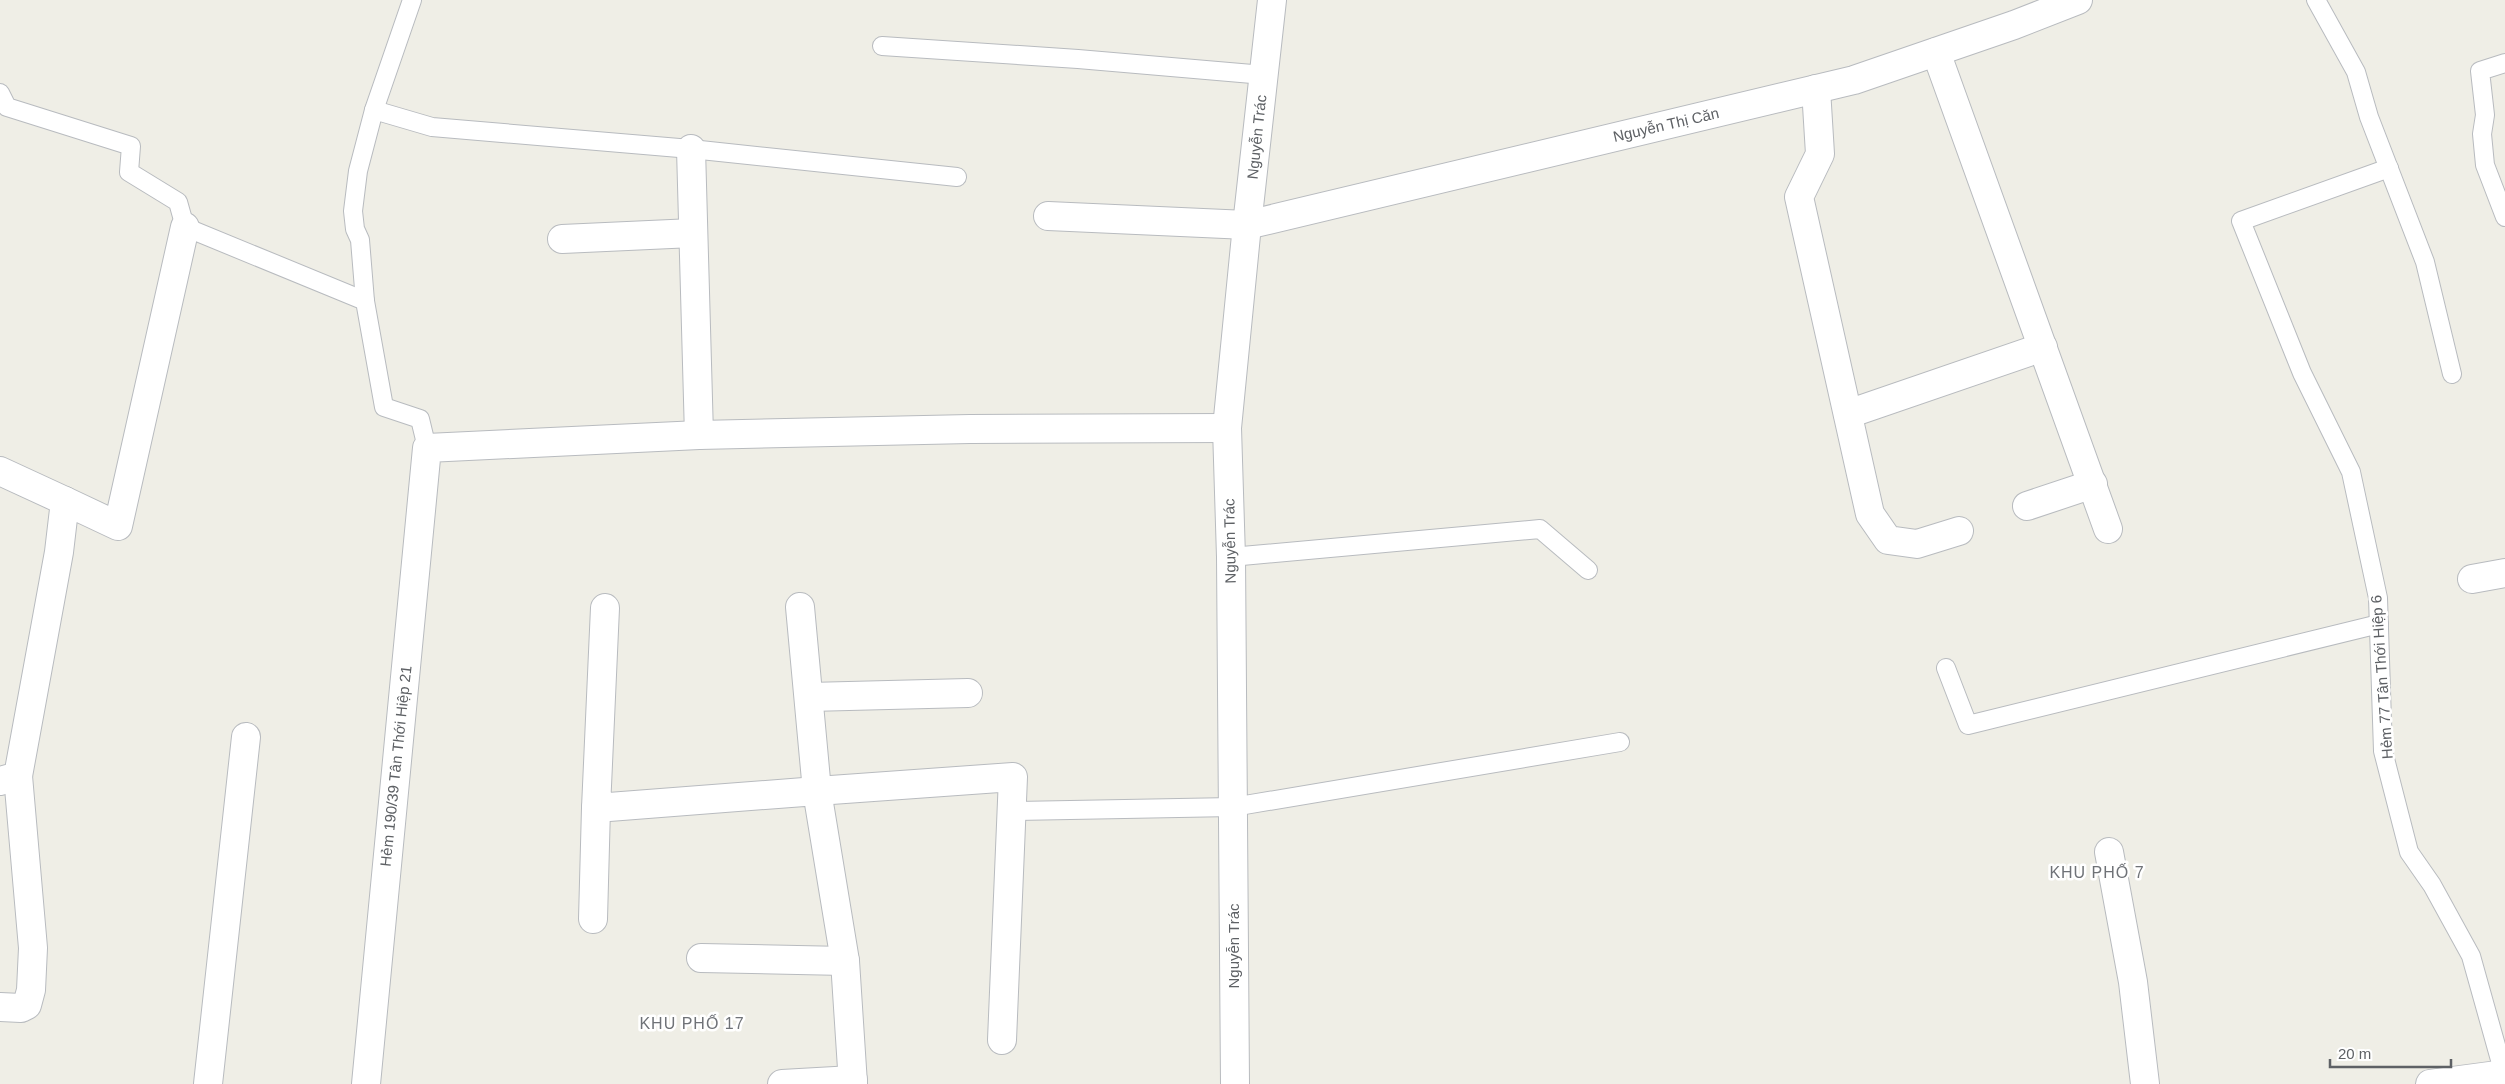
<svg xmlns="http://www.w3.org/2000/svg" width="2505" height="1084" viewBox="0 0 2505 1084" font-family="Helvetica,sans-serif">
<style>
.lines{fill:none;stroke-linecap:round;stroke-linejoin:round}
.lane-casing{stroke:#b8bbbf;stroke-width:20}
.street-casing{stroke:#b8bbbf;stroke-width:30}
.lane{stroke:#fff;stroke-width:18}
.street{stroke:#fff;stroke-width:28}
.labels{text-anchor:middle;stroke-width:5;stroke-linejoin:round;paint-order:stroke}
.street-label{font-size:15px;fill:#5e6165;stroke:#fff}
.neighbourhood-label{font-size:16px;letter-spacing:1px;fill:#6f7277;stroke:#fff}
</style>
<rect width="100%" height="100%" fill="#efeee6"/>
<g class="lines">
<defs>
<g id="lane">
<polyline points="2316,0 2356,72 2369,117 2425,262 2452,374"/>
<polyline points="882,46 1078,59 1264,75"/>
<polyline points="2505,63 2480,71 2485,115 2482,134 2485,165 2505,217"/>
<polyline points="0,93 7,107 131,146 129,172 178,202 185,227 365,301 384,407 420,419 427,448"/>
<polyline points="374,110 432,127 691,149 957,177"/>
<polyline points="2389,168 2241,221 2302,373 2351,472 2378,598 2383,751 2409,852 2432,885 2471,956 2504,1074"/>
<polyline points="365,301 360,240 355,229 353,211 358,171 374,110 412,0"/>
<polyline points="1231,557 1540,529 1588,570"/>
<polyline points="1946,668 1968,725 2379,624"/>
<polyline points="1012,811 1233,807 1620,742"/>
</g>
<g id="street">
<polyline points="1936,52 2108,529"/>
<polyline points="1816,89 1820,154 1799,197 1870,514 1888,540 1917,544 1959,531"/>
<polyline points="691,149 699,435"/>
<polyline points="1048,216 1247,225 1854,80 2014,25 2078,0"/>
<polyline points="562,239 693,233"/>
<polyline points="1848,414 2043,347"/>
<polyline points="0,471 65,501"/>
<polyline points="2027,506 2093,484"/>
<polyline points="2472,579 2505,573"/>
<polyline points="800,607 817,791 1013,777 1002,1040"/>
<polyline points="605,608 596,808 817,791 845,961 853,1084"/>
<polyline points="809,697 968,693"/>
<polyline points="0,781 18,776 59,552 65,501 118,526 185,227"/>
<polyline points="2109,852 2133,982 2145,1084"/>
<polyline points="593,919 596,808"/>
<polyline points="701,958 845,961"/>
<polyline points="0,1007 21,1008 27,1005 31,990 33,948 18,776"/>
<polyline points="208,1084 246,737"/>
<polyline points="366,1084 427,448 699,435 970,429 1227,428"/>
<polyline points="782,1084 853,1080"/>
<polyline points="1235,1084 1231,557 1227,428 1247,225 1272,0"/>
<polyline points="2430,1084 2505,1074"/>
</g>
</defs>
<use href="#lane" class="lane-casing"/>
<use href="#street" class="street-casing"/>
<use href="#lane" class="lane"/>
<use href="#street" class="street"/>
</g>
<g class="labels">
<g class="street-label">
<text transform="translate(1666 125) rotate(-13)" y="5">Nguyễn Thị Căn</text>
<text transform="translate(1257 137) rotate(-84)" y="5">Nguyễn Trác</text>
<text transform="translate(1230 541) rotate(-91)" y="5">Nguyễn Trác</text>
<text transform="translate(2382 677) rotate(-94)" y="5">Hẻm 77 Tân Thới Hiệp 6</text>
<text transform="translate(396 766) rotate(-84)" y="5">Hẻm 190/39 Tân Thới Hiệp 21</text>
<text transform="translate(1234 946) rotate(-90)" y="5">Nguyễn Trác</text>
</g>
<g class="neighbourhood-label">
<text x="2097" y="878">KHU PHỐ 7</text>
<text x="692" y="1029">KHU PHỐ 17</text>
</g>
</g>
<path d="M2330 1059v8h121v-8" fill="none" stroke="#5e6165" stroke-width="2.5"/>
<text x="2338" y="1059" font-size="15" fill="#5e6165" stroke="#ffffff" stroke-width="4" paint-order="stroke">20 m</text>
</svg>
